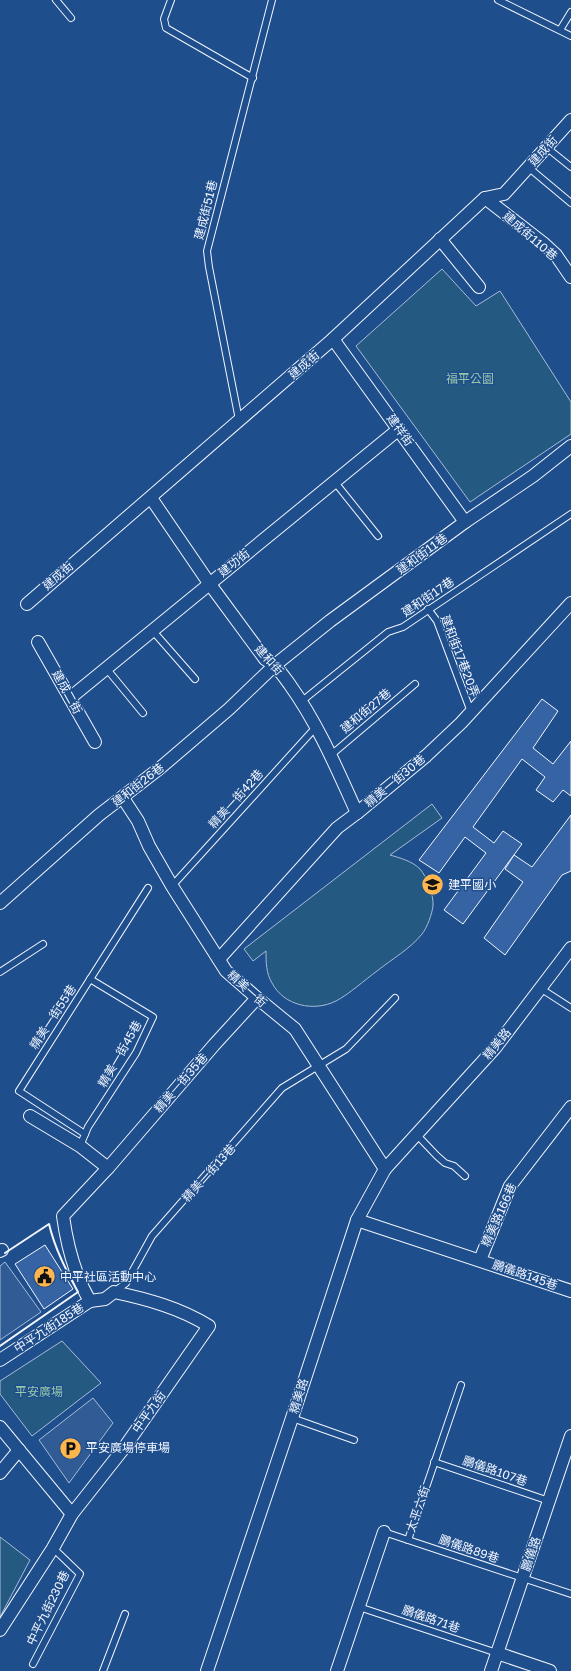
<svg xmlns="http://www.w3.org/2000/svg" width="571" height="1671" viewBox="0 0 571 1671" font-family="'Golos Text','Noto Sans TC',sans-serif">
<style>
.green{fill:#245a82;stroke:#a8bbd7}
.parking{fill:#305b95;stroke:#a8bbd7}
.building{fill:#3563a3;stroke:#f2f6ff}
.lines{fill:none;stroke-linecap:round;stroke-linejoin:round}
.service-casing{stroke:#f2f6ff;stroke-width:8}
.minor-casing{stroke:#f2f6ff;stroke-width:14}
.service{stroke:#1f4e8c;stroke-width:6}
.minor{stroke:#1f4e8c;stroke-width:12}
.wall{stroke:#f2f6ff;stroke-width:2}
.labels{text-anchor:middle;stroke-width:3;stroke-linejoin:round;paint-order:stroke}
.street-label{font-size:12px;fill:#f2f6ff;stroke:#1f4e8c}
.park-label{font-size:12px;fill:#97c8a6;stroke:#1f4e8c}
.poi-label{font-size:12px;fill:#f2f6ff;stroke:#1f4e8c;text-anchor:start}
</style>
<rect width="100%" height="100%" fill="#1f4e8c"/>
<g class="green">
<polygon points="442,269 476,306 500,291 571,402 571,434 470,502 356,346"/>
<path d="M432 804 442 818 390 855C400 858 412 861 420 869 427 877 434 896 433 906 432 914 427 928 422 934 410 949 392 959 377 971 366 979 348 995 336 1001 314 1012 284 1006 272 983 266 973 266 962 266 951L253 961 244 949Z"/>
<polygon points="62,1341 101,1383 32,1436 0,1394 0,1381"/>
<polygon points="0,1537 30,1560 0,1617"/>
</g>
<g class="parking">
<polygon points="5,1262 41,1312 0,1340 0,1266"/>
<polygon points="93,1398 113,1423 69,1483 39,1440"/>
</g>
<g class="building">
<polygon points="542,699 558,711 533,748 553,764 571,741 571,796 563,790 553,802 536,790 545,777 522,759 473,827 494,843 503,831 522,844 463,924 444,910 486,853 465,837 439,873 419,860"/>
<polygon points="571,815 571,871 562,875 505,955 484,938 523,882 505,869 514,855 532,867"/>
<polygon points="45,1245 73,1289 44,1309 15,1264"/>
</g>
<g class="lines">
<defs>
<g id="service">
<polyline points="56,0 71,18"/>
<polyline points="171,0 164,19 166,28 253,78"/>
<polyline points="498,0 571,36"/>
<polyline points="560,30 571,12"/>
<polyline points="546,147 571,167"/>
<polyline points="528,167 571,203"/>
<polyline points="239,420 209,267 207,251 272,0"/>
<polyline points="334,481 378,536"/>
<polyline points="428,609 437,621 471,712"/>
<polyline points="152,630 195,679"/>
<polyline points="106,668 143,713"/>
<polyline points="302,701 388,632 403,627 571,514"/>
<polyline points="331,755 415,684"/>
<polyline points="172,886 316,727"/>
<polyline points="0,972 43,944"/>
<polyline points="540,988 571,1008"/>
<polyline points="85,1134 19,1091 148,888"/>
<polyline points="417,1135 437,1156 445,1163 454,1166 465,1176"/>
<polyline points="80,1146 88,1127 136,1053 153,1017 90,979"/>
<polyline points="114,1292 126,1283 152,1236 282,1088 346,1049 395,998"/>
<polyline points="292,1418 354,1440"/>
<polyline points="434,1462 549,1501"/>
<polyline points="384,1532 408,1540 461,1385"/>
<polyline points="408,1540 571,1594"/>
<polyline points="359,1607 497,1653"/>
<polyline points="33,1664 80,1574 53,1548"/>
<polyline points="103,1671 125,1614"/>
</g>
<g id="minor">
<polyline points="485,198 543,243 556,255 571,277"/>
<polyline points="440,239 479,287"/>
<polyline points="333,339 465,522"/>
<path d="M151 498 209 583 265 659C277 666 282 674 290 685 318 724 337 769 357 813"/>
<polyline points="27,604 333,339 485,198 504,194 571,120"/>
<polyline points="38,642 95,742"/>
<polyline points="70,698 399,429"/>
<polyline points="123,798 138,821 149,846 172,886 226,971 257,998 295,1029 385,1169"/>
<polyline points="0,903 99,815 160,768 229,709 275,665 330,621 465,522 533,476 571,446"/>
<polyline points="219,959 337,828 357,813 426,756 461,723 571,603"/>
<path d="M30 1116 80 1146 108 1168 63 1216C67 1245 75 1276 90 1301"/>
<polyline points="108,1168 214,1045 257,998"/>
<polyline points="357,1220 571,1291"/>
<polyline points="0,1251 2,1250"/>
<polyline points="480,1260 510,1186 571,1107"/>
<path d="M0 1360 90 1301 105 1299 114 1292C147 1299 180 1308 209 1326L124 1448 72 1514 53 1548 0 1630"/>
<polyline points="0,1427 72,1514"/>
<polyline points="0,1473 19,1450"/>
<polyline points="497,1653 550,1671"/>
<polyline points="207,1671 292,1418 357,1220 385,1169 495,1048 571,948"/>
<polyline points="337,1671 384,1532"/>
<polyline points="491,1671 571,1436"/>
</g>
</defs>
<use href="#service" class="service-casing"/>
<use href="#minor" class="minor-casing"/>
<use href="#service" class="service"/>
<use href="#minor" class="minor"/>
<path class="wall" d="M0 1346 78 1292C66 1270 55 1249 49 1224L5 1253"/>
</g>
<defs>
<symbol id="school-disc" viewBox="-11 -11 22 22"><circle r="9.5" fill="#ffb74d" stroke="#1f4e8c"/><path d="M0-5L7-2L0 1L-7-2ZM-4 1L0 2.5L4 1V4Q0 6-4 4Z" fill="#111"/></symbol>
<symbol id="civic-disc" viewBox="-11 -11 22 22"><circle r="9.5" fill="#ffb74d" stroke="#1f4e8c"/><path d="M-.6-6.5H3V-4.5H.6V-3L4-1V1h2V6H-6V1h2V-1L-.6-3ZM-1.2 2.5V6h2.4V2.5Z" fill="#111"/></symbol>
<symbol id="parking-disc" viewBox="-11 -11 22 22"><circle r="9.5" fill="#ffb74d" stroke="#1f4e8c"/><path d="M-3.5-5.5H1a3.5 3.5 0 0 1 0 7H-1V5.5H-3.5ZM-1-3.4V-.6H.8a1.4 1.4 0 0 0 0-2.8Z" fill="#111"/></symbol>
</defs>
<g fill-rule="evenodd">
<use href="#school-disc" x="420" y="872" width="25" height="25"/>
<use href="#civic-disc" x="32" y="1264" width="25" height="25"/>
<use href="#parking-disc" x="58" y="1436" width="25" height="25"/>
</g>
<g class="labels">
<g class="street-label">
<text transform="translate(543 151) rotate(-48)" y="4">建成街</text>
<text transform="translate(206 210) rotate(-76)" y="4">建成街51巷</text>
<text transform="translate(530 236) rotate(41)" y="4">建成街110巷</text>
<text transform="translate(304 365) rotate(-41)" y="4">建成街</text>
<text transform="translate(400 430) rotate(54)" y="4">建祥街</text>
<text transform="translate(422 554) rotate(-36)" y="4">建和街11巷</text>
<text transform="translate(234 563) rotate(-39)" y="4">建功街</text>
<text transform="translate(58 576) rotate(-41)" y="4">建成街</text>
<text transform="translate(428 597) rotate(-34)" y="4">建和街17巷</text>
<text transform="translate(460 656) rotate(69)" y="4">建和街17巷20弄</text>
<text transform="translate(269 660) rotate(48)" y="4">建和街</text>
<text transform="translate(67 692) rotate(61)" y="4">建成二街</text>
<text transform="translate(366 711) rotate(-40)" y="4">建和街27巷</text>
<text transform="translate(395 781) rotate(-40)" y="4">精美一街30巷</text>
<text transform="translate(138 785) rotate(-38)" y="4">建和街26巷</text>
<text transform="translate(236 799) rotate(-48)" y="4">精美一街42巷</text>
<text transform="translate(247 989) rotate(42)" y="4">精美一街</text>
<text transform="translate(53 1017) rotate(-57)" y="4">精美一街55巷</text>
<text transform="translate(497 1044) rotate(-51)" y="4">精美路</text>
<text transform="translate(120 1054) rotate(-60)" y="4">精美一街45巷</text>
<text transform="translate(181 1083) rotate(-49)" y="4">精美一街35巷</text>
<text transform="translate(209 1173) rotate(-48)" y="4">精美一街13巷</text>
<text transform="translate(499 1215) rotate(-66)" y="4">精美路166巷</text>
<text transform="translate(525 1275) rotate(19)" y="4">鵬儀路145巷</text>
<text transform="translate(49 1328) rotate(-33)" y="4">中平九街185巷</text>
<text transform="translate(299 1396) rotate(-73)" y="4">精美路</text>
<text transform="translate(149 1412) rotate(-55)" y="4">中平九街</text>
<text transform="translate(495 1471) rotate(19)" y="4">鵬儀路107巷</text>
<text transform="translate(418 1509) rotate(-71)" y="4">太平六街</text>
<text transform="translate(469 1549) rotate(19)" y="4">鵬儀路89巷</text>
<text transform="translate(531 1554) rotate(-71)" y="4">鵬儀路</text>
<text transform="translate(48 1608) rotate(-64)" y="4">中平九街230巷</text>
<text transform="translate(431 1619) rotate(19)" y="4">鵬儀路71巷</text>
</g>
<g class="park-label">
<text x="470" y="383">福平公園</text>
<text x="39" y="1396">平安廣場</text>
</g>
<g class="poi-label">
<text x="448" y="889">建平國小</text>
<text x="60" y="1281">中平社區活動中心</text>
<text x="86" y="1452">平安廣場停車場</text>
</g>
</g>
</svg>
